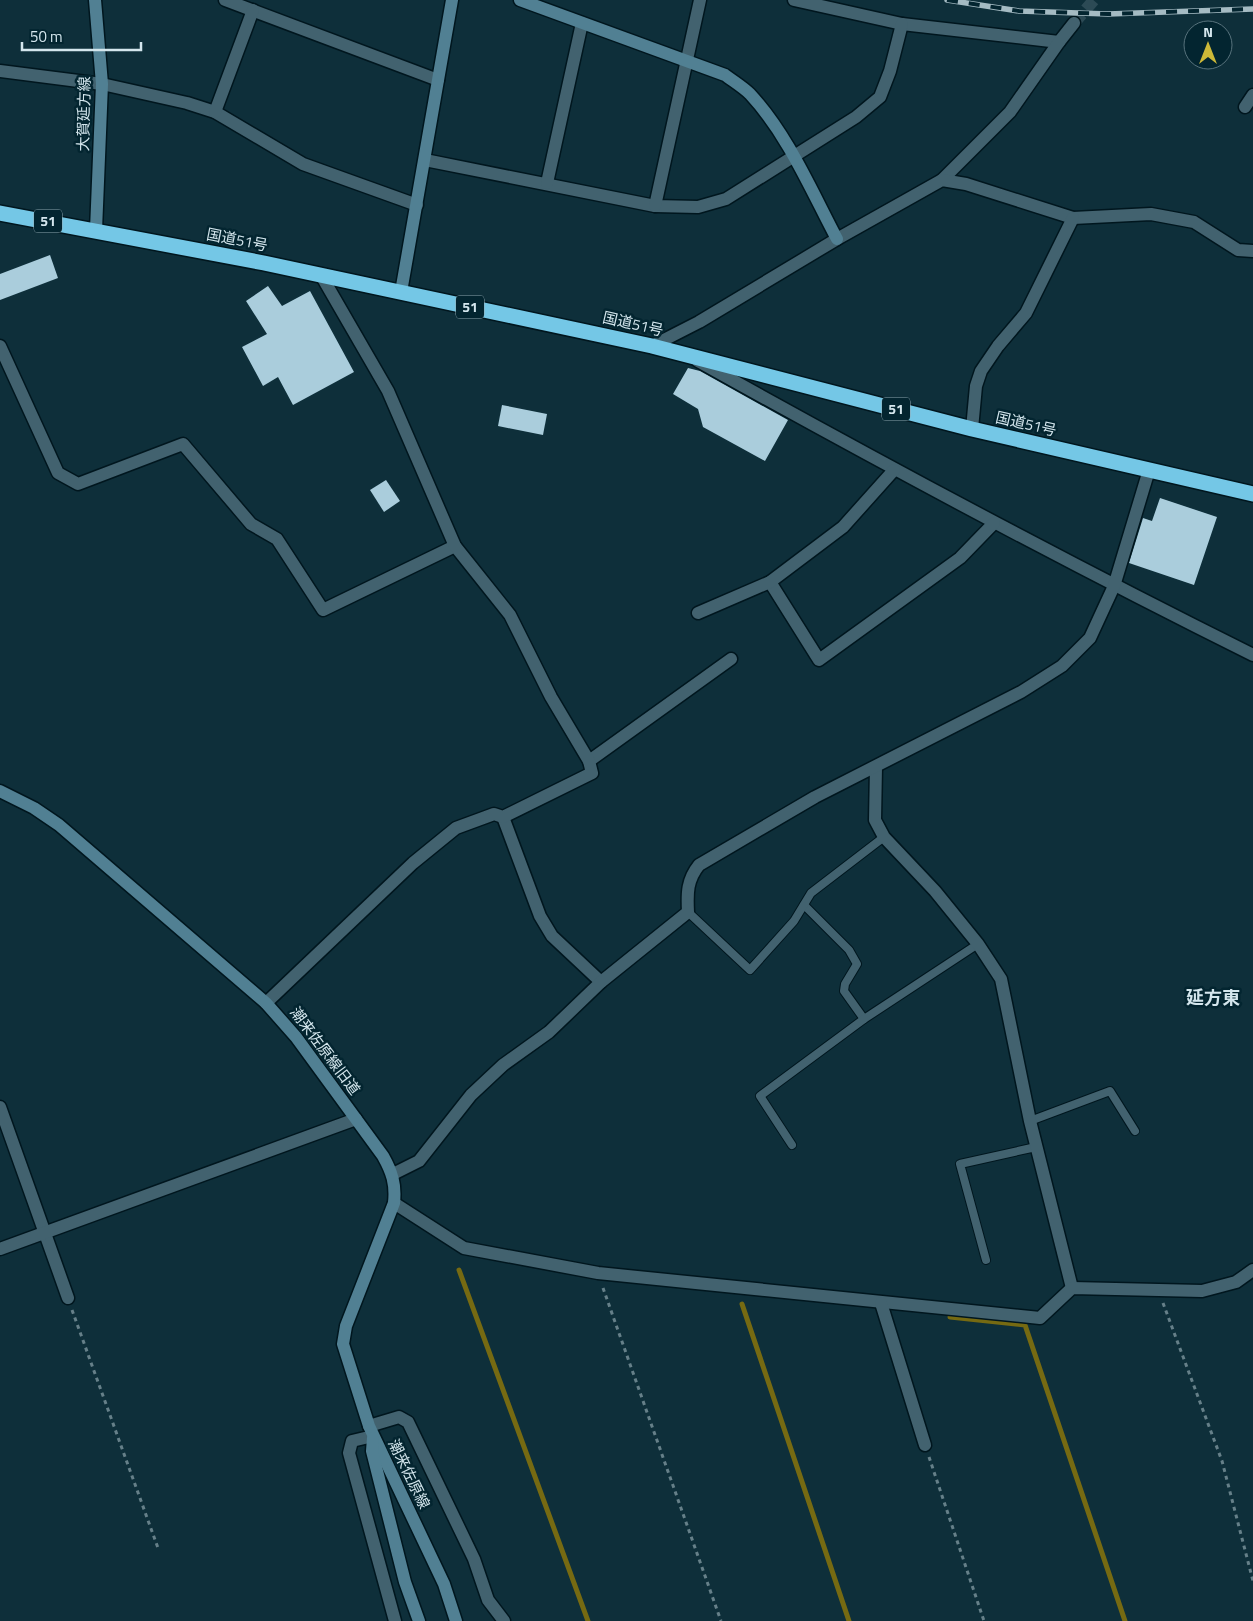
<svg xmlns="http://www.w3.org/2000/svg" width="1253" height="1621" viewBox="0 0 1253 1621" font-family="'Titillium Web','Noto Sans JP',sans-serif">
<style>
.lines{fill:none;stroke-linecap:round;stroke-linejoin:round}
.stream{stroke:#766a12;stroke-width:5}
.building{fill:#aacddc}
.street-tunnel{stroke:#2c4a55;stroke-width:12;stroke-dasharray:12 6;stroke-linecap:butt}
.lane-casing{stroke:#00161e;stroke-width:10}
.street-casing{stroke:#00161e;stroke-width:15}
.secondary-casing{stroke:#00161e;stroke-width:15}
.highway-casing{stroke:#00161e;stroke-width:18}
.path{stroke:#668089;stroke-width:3;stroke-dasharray:4 4;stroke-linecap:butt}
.lane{stroke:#42626f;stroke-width:8}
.street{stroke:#42626f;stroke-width:12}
.secondary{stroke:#518093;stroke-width:12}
.highway{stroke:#74c7e6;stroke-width:15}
.rail-casing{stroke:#a5bbc3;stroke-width:5.5}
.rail{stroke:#032530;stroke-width:4;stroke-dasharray:11;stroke-linecap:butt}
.labels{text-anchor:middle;stroke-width:5;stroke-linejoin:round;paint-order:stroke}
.shield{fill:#032530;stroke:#95acb4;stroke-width:1}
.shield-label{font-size:14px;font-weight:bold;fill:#d4e6ed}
.street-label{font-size:15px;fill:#d4e6ed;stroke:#032530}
.quarter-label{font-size:18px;font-weight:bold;fill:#d4e6ed;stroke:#032530}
</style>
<rect width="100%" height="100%" fill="#0e2f3a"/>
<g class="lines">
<g class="stream">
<polyline points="459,1270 588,1621"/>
<polyline points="742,1304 849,1621"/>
<polyline points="950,1317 1025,1325 1125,1621"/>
</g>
</g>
<g class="building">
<polygon points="50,255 58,278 0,300 0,274"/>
<polygon points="268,286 282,306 310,291 354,372 293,405 278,377 263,386 242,347 267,334 246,301"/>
<polygon points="688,368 700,371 788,420 765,461 703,427 698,409 673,394"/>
<polygon points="502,405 547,414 543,435 498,426"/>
<polygon points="386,480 400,501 384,512 370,490"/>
<polygon points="1160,498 1217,517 1194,585 1129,563 1143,518 1152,521"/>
</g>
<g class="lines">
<polyline class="street-tunnel" points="1074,23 1094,0"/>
<defs>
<g id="lane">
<polyline points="804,905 849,950 857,964 845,984 844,991 864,1019"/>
<polyline points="688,912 750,970 794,921 811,893 884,837"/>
<polyline points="1030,1121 1110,1091 1135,1131"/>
<polyline points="792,1145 760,1096 864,1019 978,944"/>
<polyline points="986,1260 960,1164 1036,1147"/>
</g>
<g id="street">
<polyline points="225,0 438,80"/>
<polyline points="794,0 902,24 1059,42"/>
<polyline points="0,71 102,84 187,103 215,112 303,164 417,205"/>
<polyline points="1245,107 1253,95"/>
<polyline points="215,112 253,10"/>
<polyline points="425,160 655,206 698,207 726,199 856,117 880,97 890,71 902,24"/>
<polyline points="942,180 1010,112 1059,42 1074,23"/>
<polyline points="547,183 582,23"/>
<polyline points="655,206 700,0"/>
<polyline points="0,346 58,473 78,484 183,444 251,524 277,539 323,610 455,546"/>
<polyline points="652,346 699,322 837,239 942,180 966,184 1073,218 1151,214 1194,222 1238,250 1253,251"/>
<path d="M698 361C881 463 1066 562 1253 655"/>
<polyline points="972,429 976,386 981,371 998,346 1026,313 1073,218"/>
<polyline points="770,582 819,660 960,558 994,523"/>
<polyline points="698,613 770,582 843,527 894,470"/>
<polyline points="589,761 731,659"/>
<polyline points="876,767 875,820 884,837 935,891 978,944 1001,979 1030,1121 1072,1288"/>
<polyline points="503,817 540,916 552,936 601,982"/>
<polyline points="266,1003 413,863 456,828 494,814 503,817 592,773 589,761 551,697 510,615 455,546 388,391 321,275"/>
<polyline points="0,1107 68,1298"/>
<path d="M393 1174 419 1161 471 1095 503 1065 549 1032 601 982 688 912C687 893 687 880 699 865L815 797 1021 692 1062 666 1090 638 1114 586 1149 470"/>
<polyline points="394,1203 464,1248 598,1273 1040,1318 1072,1288 1202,1291 1236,1282 1253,1270"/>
<polyline points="0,1249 356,1119"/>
<polyline points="881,1303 925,1445"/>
<polyline points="369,1426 399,1417 408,1422 474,1559 488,1600 504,1621"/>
<polyline points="373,1436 352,1441 349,1453 395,1621"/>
</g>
<g id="secondary">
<polyline points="95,0 102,84 96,230"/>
<path d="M520 0 725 75C733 81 743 87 750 94 788 135 811 190 837 239"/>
<polyline points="401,292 452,0"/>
<path d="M0 791 34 808 59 825 266 1003 296 1037 383 1156C392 1172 396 1184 394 1203L346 1326 343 1344 369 1426 444 1584 456 1621"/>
<polyline points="373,1438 372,1451 405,1582 419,1621"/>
</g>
<polyline id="highway" points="0,213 264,263 652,346 972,429 1253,494"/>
</defs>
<use href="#lane" class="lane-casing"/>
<use href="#street" class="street-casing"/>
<use href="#secondary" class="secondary-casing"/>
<use href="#highway" class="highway-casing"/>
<g class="path">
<polyline points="603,1288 721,1621"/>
<polyline points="1163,1303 1222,1461 1253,1581"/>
<polyline points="72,1310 158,1548"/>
<polyline points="929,1457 984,1621"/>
</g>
<use href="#lane" class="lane"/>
<use href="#street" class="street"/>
<use href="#secondary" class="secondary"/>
<use href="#highway" class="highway"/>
<defs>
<polyline id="rail" points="947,0 1019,11 1108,14 1253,9"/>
</defs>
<use href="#rail" class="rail-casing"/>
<use href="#rail" class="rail"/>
</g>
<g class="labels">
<g class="shield">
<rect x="34" y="209.5" width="28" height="23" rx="4"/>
<rect x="456" y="295.5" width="28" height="23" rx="4"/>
<rect x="882" y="397.5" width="28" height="23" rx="4"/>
</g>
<g class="shield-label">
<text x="48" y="226">51</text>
<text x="470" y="312">51</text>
<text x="896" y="414">51</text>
</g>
<g class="street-label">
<text transform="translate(84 114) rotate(-89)" y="5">大賀延方線</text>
<text transform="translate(237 240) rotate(11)" y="5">国道51号</text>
<text transform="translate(633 324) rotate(13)" y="5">国道51号</text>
<text transform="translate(1026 424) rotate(13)" y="5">国道51号</text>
<text transform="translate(325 1051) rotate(53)" y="5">潮来佐原線旧道</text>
<text transform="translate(409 1474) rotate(64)" y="5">潮来佐原線</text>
</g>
<g class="quarter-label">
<text x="1213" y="1004">延方東</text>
</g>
</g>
<g transform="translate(1208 45)"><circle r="24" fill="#032530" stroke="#57727c"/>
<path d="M0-4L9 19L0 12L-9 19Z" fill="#cdb938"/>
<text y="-8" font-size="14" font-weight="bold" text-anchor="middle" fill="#d4e6ed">N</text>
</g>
<path d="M22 42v8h119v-8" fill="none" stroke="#d4e6ed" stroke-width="2.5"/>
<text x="30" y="42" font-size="15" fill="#d4e6ed" stroke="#032530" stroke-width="4" paint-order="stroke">50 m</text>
</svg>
